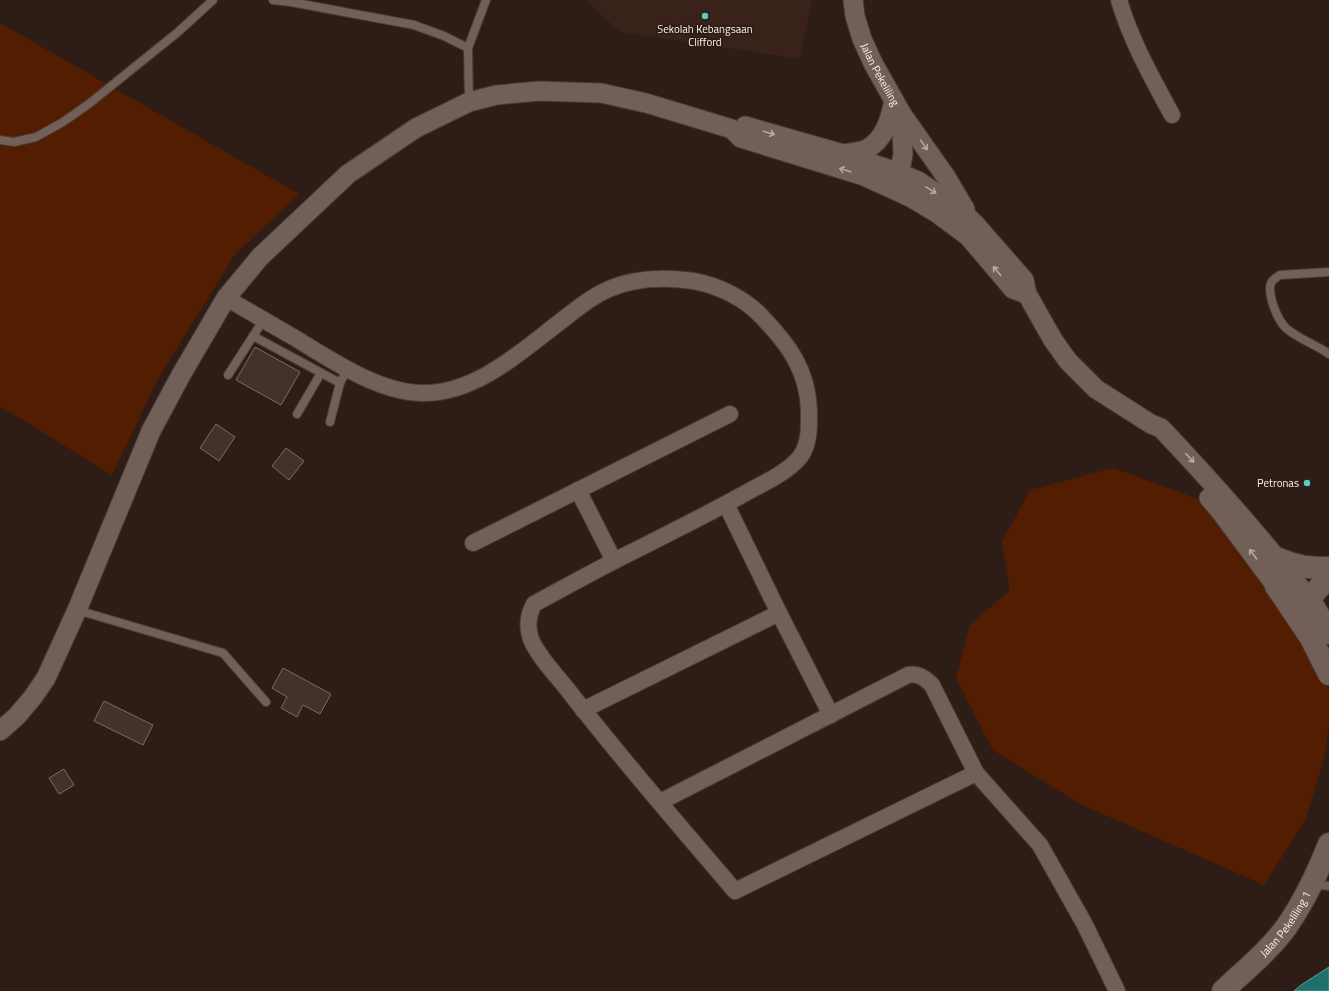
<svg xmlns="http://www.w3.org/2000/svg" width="1329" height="991" viewBox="0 0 1329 991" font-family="'Titillium Web',sans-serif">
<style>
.built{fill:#392219}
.green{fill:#531d02}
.water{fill:#1e706c;stroke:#619792}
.building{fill:#43312a;stroke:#7e6a62}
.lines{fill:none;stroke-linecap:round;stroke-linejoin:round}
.service-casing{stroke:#483a36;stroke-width:10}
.minor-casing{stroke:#483a36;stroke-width:18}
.tertiary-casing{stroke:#483a36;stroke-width:21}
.secondary-casing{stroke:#483a36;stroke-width:24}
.service{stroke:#725f57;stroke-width:8}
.minor{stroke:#725f57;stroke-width:16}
.tertiary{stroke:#725f57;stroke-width:19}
.secondary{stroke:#725f57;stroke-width:22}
.oneway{stroke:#b7a8a2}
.poi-dot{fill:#54cdc6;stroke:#2d1d16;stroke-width:1.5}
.labels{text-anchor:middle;stroke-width:3.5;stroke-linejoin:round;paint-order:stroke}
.poi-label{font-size:11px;fill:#fcf1ec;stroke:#2d1d16}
.street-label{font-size:11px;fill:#fcf1ec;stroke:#2d1d16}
</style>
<rect width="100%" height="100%" fill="#2d1d16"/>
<polygon class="built" points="585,0 812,0 800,59 620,32"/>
<g class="green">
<polygon points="0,23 299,194 236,253 158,379 112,475 0,406"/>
<polygon points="1113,468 1201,500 1294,619 1329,690 1329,724 1326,751 1306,819 1264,885 1080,804 993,750 956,678 970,625 1010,590 1002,542 1030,490"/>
</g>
<polygon class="water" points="1329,967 1329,991 1294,991 1301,985"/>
<g class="building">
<polygon points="255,347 300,372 281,405 236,380"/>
<polygon points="216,424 235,437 219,461 200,448"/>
<polygon points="286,448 304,461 289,480 272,466"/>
<polygon points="283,668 331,694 320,714 303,705 297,717 281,708 287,697 272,688"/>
<polygon points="104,701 153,725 143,745 94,721"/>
<polygon points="64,769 74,785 59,794 49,778"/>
</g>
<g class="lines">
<defs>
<g id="service">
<polyline points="273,0 291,2 414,25 444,36 468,48"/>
<polyline points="469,102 468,48 486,0"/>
<polyline points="0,140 14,142 36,137 63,122 90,103 178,32 213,0"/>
<path d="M1329 272 1280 275C1277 277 1273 279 1271 283 1267 294 1277 318 1284 326 1292 336 1317 345 1329 354"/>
<polyline points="253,336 340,383 347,370"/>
<polyline points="228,375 264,319"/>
<polyline points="297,414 321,373"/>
<polyline points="330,422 340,383"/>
<polyline points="77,610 223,653 266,702"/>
<polyline points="1313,884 1329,886"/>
</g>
<g id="minor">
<path d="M1119 0C1131 41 1152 78 1172 115"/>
<path d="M226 298C249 311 272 325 295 338 331 360 378 392 421 393 476 395 524 349 565 318 579 307 593 296 609 289 636 277 665 277 693 281 718 285 746 299 763 318 789 345 808 371 809 411 809 426 810 444 800 457 786 474 761 484 742 495 708 514 673 531 638 549 603 566 569 585 534 604 529 613 527 625 530 636 534 652 557 676 568 690 621 759 679 825 735 891L976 773 932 685C925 678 918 673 908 675L660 802"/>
<polyline points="578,490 614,561"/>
<polyline points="726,504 779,613 831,715"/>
<polyline points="473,543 730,414"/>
<polyline points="583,710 779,613"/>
<polyline points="976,773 1040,845 1085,925 1117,991"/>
</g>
<g id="tertiary">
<path id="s1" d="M853 0 855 16 862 39 873 63 901 113 903 154 901 165 897 172"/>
<polyline points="901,113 946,177 965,209"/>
<path d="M745 126 843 154 897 172 918 181 942 197 960 210 975 224 1024 280 1027 294 1053 340 1068 361 1096 389 1151 424 1161 428C1213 483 1263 539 1309 599"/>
<path d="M843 154C850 153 861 152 867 149 885 139 890 119 894 101"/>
<polyline points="1209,498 1221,512 1276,586"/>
<polyline points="0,731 17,716 33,697 46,678 77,610 151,431 181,375 226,298 260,257 348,174 416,128 469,102 496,95 539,91 601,93 646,103 732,129 741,138 864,176 910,197 937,213 968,236 1013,289 1027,294"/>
</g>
<g id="secondary">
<path d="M1279 559C1297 567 1310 568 1329 568"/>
<polyline points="1276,586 1311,638 1329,674"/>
<polyline points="1276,586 1301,597 1309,599 1329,633"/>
<polyline points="1307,613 1309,599 1329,576"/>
<path id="s2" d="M1223 991C1245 970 1270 950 1287 926 1305 900 1318 872 1329 844"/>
</g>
</defs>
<use href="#service" class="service-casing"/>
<use href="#minor" class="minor-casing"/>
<use href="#tertiary" class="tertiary-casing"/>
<use href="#secondary" class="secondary-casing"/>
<use href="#service" class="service"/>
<use href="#minor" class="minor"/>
<use href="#tertiary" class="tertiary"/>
<use href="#secondary" class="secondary"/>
</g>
<defs><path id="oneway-shaft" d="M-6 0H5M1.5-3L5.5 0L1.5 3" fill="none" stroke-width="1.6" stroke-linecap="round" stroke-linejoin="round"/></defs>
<g class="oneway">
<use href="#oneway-shaft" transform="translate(769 133) rotate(16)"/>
<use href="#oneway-shaft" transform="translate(924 145) rotate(55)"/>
<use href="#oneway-shaft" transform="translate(845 170) rotate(-163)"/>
<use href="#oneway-shaft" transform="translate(931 190) rotate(32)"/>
<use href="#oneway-shaft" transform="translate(997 271) rotate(-130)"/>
<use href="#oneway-shaft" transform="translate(1190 458) rotate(46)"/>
<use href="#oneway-shaft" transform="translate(1253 554) rotate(-127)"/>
</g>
<g class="poi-dot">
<circle cx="705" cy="16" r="4"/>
<circle cx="1307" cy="483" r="4"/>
</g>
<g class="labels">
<g class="poi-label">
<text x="705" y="33">Sekolah Kebangsaan<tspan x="705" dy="13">Clifford</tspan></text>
<text x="1299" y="487" text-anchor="end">Petronas</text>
</g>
<g class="street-label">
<text dy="4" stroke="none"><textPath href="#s1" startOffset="80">Jalan Pekeliling</textPath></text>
<text dy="4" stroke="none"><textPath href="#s2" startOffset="92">Jalan Pekeliling 1</textPath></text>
</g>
</g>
</svg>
